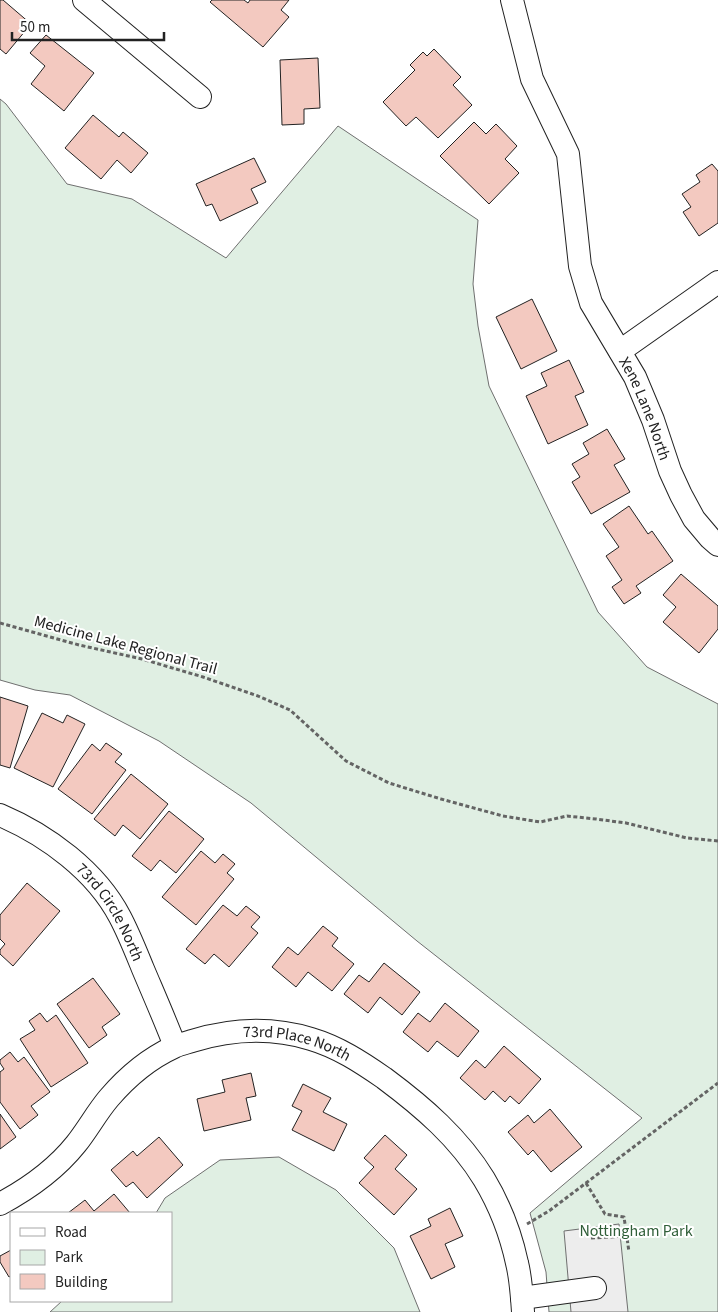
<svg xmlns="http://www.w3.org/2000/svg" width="718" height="1312" viewBox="0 0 718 1312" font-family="'Source Sans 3',sans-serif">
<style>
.green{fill:#e0efe3;stroke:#6f6f6f}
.parking{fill:#ededed;stroke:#6f6f6f}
.building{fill:#f3c9c0;stroke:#222}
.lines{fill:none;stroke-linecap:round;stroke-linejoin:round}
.minor-casing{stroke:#222;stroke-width:24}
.path{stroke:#646464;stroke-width:3;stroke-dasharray:4 2.5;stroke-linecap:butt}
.minor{stroke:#fff;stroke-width:22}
.labels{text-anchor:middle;stroke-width:4;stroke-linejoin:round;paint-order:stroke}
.street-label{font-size:16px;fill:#222;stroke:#fff}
.park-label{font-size:16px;fill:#2f5e38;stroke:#fff}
</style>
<rect width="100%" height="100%" fill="#fff"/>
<g class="green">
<polygon points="0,99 6,104 67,184 132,199 226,258 338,126 478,220 473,284 478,326 489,386 598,612 647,667 718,704 718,1312 549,1312 546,1272 530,1213 642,1118 417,941 251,803 159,741 70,695 35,690 0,680"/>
<polygon points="279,1157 336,1190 394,1248 420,1312 50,1312 62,1301 171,1301 171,1213 156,1213 165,1198 220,1160"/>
</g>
<polygon class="parking" points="619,1224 628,1312 571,1312 564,1231"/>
<g class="building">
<polygon points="0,0 3,0 31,24 6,54 0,49"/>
<polygon points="212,0 244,0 248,3 250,0 289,0 281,10 289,17 263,47 210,2"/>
<polygon points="46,35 94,73 64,111 31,84 45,66 30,53"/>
<polygon points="434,49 461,77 453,85 472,105 438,138 416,117 406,126 383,102 415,70 410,65 423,52 427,56"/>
<polygon points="318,58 320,108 304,109 304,124 282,125 280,60"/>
<polygon points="93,115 119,137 123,132 148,153 131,173 117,160 101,179 65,148"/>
<polygon points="474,122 486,134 496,124 517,146 505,159 519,173 489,204 440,156"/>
<polygon points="254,158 266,182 251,189 258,203 220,221 212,204 206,206 196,184"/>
<polygon points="712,164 718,171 718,223 699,236 683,212 691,207 682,194 700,182 696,175"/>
<polygon points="532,299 557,351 521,369 496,317"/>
<polygon points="569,360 584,392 575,396 588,425 548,444 526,396 547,386 541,373"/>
<polygon points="607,429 625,459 614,465 630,492 591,514 572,482 580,477 572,464 589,454 583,443"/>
<polygon points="629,506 648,534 652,531 673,561 636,586 641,593 624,604 612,587 622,580 606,556 619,547 603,524"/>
<polygon points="681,574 718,606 718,629 699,653 663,622 676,607 663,595"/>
<polygon points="0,697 28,706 10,768 0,765"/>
<polygon points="42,713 63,723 67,715 85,724 53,787 14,768"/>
<polygon points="106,743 122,754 115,762 126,770 92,814 58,789 92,744 100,751"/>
<polygon points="131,774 168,804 140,839 123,825 115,836 94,819"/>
<polygon points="169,811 204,839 176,873 160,860 151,871 132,856"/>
<polygon points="201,851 215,863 223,854 235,864 227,873 234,879 196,925 162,897"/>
<polygon points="27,883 60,911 13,966 0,954 0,950 5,944 0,939 0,915"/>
<polygon points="223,905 237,916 246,906 260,917 251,927 258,933 229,967 214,954 205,964 186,949"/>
<polygon points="323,926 338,938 332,946 354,964 332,991 308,972 296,987 272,967 288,947 298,955"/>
<polygon points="384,963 420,992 402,1015 380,997 368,1013 344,994 359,975 369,982"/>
<polygon points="93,978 120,1014 102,1027 107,1035 89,1048 57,1004"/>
<polygon points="445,1003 479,1031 458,1057 437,1041 428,1052 403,1032 418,1013 430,1022"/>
<polygon points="40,1013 47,1022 56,1015 88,1063 51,1087 20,1039 35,1030 29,1021"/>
<polygon points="504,1046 541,1079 519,1104 510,1096 505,1102 493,1091 485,1100 460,1078 476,1060 485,1068"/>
<polygon points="10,1052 18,1062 24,1057 50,1092 31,1106 38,1115 20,1129 0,1102 0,1072 4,1069 0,1063 0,1060"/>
<polygon points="251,1073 256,1096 246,1098 251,1120 204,1131 197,1099 225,1092 222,1080"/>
<polygon points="303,1084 331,1098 323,1112 347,1124 334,1151 292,1130 302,1111 292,1106"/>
<polygon points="550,1109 582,1147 551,1172 533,1150 528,1155 508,1132 528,1115 534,1123"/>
<polygon points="0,1114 16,1137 0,1149"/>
<polygon points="385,1135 407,1155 395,1169 417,1189 394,1215 359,1183 374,1167 364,1158"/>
<polygon points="159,1137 183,1165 147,1198 133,1182 126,1187 111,1170 133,1151 137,1156"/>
<polygon points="114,1194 130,1213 68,1213 85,1200 94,1211"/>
<polygon points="450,1208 463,1236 445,1244 455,1267 431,1279 410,1236 431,1226 428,1219"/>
<polygon points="11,1250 11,1276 9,1277 0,1262 0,1256"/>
</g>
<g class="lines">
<defs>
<g id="minor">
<polyline points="84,0 200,97"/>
<path id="s1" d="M512 0 532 79 568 154 580 266 591 303 635 377 653 420 670 471 681 495 694 519 710 538 718 545"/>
<polyline points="620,351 718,282"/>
<path id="s2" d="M0 815C47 835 96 871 120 917 129 934 136 952 143 969 154 995 165 1020 175 1046"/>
<path id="s3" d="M0 1204C28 1189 56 1169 76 1144 88 1129 97 1112 109 1098 127 1077 150 1058 174 1047 180 1044 186 1043 192 1041 231 1029 272 1027 311 1039 338 1047 361 1062 384 1078 423 1107 459 1138 484 1179 499 1204 511 1235 517 1263 521 1279 522 1296 523 1312"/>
<polyline points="522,1298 595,1288"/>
</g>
</defs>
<use href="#minor" class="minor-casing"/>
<g class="path">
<polyline points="0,623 79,645 142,659 203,677 258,696 290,710 346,761 389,783 441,799 503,816 540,822 567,816 596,819 626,823 687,838 718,841"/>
<polyline points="586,1183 605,1214 624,1217 629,1252"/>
<polyline points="527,1224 549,1211 718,1083"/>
<polyline points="591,1238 627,1236"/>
</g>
<use href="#minor" class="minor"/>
</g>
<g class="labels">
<g class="street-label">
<text dy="6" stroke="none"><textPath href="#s1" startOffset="435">Xene Lane North</textPath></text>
<text transform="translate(126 644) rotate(15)" y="6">Medicine Lake Regional Trail</text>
<text dy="6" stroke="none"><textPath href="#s2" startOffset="151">73rd Circle North</textPath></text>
<text dy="6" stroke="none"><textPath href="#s3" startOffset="364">73rd Place North</textPath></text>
</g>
<g class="park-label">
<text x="636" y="1236">Nottingham Park</text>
</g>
</g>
<rect x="10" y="1212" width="162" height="90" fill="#ffffff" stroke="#a7a7a7"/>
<rect x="20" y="1228" width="25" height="8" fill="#ffffff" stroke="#a7a7a7"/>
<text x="55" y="1237" font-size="15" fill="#222222">Road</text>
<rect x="20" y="1250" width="25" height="15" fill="#e0efe3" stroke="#a7a7a7"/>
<text x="55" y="1262" font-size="15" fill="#222222">Park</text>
<rect x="20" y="1274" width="25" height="15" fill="#f3c9c0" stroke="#a7a7a7"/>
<text x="55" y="1287" font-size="15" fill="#222222">Building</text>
<path d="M12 32v8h152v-8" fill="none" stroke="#222222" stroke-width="2.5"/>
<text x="20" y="32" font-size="15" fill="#222222" stroke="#ffffff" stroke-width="4" paint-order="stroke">50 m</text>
</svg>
